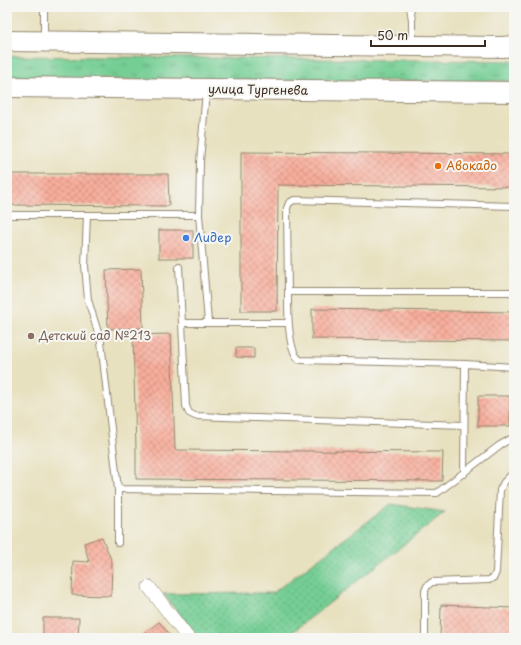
<svg xmlns="http://www.w3.org/2000/svg" width="521" height="645" viewBox="0 0 521 645" font-family="'Playpen Sans',sans-serif">
<style>
.grass{fill:url(#grass-tufts);stroke:#587c59}
.park{fill:url(#park-dots);stroke:#587c59}
.building{fill:url(#building-cross-hatch)}
.lines{fill:none;stroke-linecap:round;stroke-linejoin:round}
.service-casing{stroke:#92866f;stroke-width:8}
.minor-casing{stroke:#92866f;stroke-width:14}
.primary-casing{stroke:#92866f;stroke-width:22}
.service{stroke:#fff;stroke-width:6}
.minor{stroke:#fff;stroke-width:13}
.primary{stroke:#fff;stroke-width:20}
.food-dot{fill:#e8710a;stroke:#f6f6f2;stroke-width:1.5}
.shop-dot{fill:#3f7fe0;stroke:#f6f6f2;stroke-width:1.5}
.education-dot{fill:#8d6e63;stroke:#f6f6f2;stroke-width:1.5}
.labels{text-anchor:middle;stroke-width:4;stroke-linejoin:round;paint-order:stroke}
.street-label{font-size:12px;fill:#3b2a1e;stroke:#f6f6f2}
.food-label{font-size:12px;fill:#c56008;stroke:#f6f6f2;text-anchor:start}
.shop-label{font-size:12px;fill:#366cbe;stroke:#f6f6f2;text-anchor:start}
.education-label{font-size:12px;fill:#785e54;stroke:#f6f6f2;text-anchor:start}
</style>
<defs>
<pattern id="grass-tufts" width="24" height="20" patternUnits="userSpaceOnUse"><rect width="24" height="20" fill="#74ce94"/><path d="M3 7l-1-3M5 7V3M7 7l1-3M15 17l-1-3M17 17v-4M19 17l1-3" fill="none" stroke="#60a778"/></pattern>
<pattern id="park-dots" width="8" height="8" patternUnits="userSpaceOnUse"><rect width="8" height="8" fill="#74ce94"/><path d="M2 2h.1M6 6h.1" fill="none" stroke="#60a778" stroke-width="1.8" stroke-linecap="round"/></pattern>
<pattern id="building-cross-hatch" width="8" height="8" patternUnits="userSpaceOnUse"><rect width="8" height="8" fill="#f9ae9c"/><path d="M0 0l8 8M0 8l8-8" fill="none" stroke="#cb8e7f"/></pattern>
</defs>
<rect width="100%" height="100%" fill="#f6f6f2"/>
<filter id="ink" filterUnits="userSpaceOnUse"><feTurbulence type="fractalNoise" baseFrequency=".025" numOctaves="2"/><feDisplacementMap in="SourceGraphic" scale="8" xChannelSelector="R" yChannelSelector="G"/><feConvolveMatrix kernelMatrix="1 2 1 2 8 2 1 2 1" color-interpolation-filters="sRGB"/></filter>
<filter id="wash" filterUnits="userSpaceOnUse"><feTurbulence type="fractalNoise" baseFrequency=".012" numOctaves="4" result="noise"/><feDisplacementMap in="SourceGraphic" scale="16" xChannelSelector="R" yChannelSelector="G"/><feGaussianBlur stdDeviation="0.9" result="paint"/><feColorMatrix in="noise" values="0 0 0 0 0 0 0 0 0 0 0 0 0 0 0 0 0 1.4 0 .05"/><feComposite in="paint" operator="in"/></filter>
<g filter="url(#wash)">
<rect width="100%" height="100%" fill="#e8e1c0"/>
<polygon class="grass" points="7,56 514,61 514,81 7,79"/>
<polygon class="park" points="391,504 445,512 285,638 199,638 163,594 273,593"/>
<g id="blocks">
<g class="building">
<polygon points="241,152 514,154 514,187 278,185 277,311 241,311"/>
<polygon points="7,174 168,174 169,206 7,205"/>
<rect x="159" y="230" width="34" height="28"/>
<polygon points="141,269 143,328 108,329 106,270"/>
<polygon points="312,309 514,312 514,341 312,339"/>
<polygon points="171,334 175,450 443,452 442,481 136,479 136,450 133,335"/>
<polygon points="236,348 254,348 254,358 236,357"/>
<rect x="478" y="396" width="32" height="30"/>
<polygon points="102,537 112,562 111,596 72,595 73,561 89,562 84,543"/>
<polygon points="441,605 514,608 514,638 440,638"/>
<polygon points="43,618 79,618 78,638 43,638"/>
<polygon points="159,622 172,638 138,638"/>
</g>
</g>
</g>
<g filter="url(#ink)">
<use href="#blocks" fill-opacity="0" stroke="#92866f" stroke-width="1"/>
<g class="lines">
<defs>
<g id="service">
<polyline points="410,7 412,20 412,44"/>
<polyline points="44,39 44,7"/>
<polyline points="206,91 200,162 199,215 208,322"/>
<polyline points="514,206 294,200 289,203 287,208 288,292 514,292"/>
<polyline points="7,215 199,215"/>
<polyline points="87,215 85,266 88,300 101,342 118,489 437,493 500,445 514,437"/>
<polyline points="179,267 182,323 288,323"/>
<path d="M288 292C288 308 287 352 300 360L465 364"/>
<polyline points="182,323 186,406 189,413 195,416 464,425"/>
<polyline points="464,474 465,364 514,367"/>
<polyline points="118,543 118,489"/>
<polyline points="425,638 425,591 427,586 432,582 489,580 494,577 496,572 500,490 504,482 514,472"/>
</g>
<polyline id="minor" points="149,587 188,638"/>
<g id="primary">
<polyline points="7,41 502,47 514,46"/>
<polyline points="7,87 514,92"/>
</g>
</defs>
<use href="#service" class="service-casing"/>
<use href="#minor" class="minor-casing"/>
<use href="#primary" class="primary-casing"/>
<use href="#service" class="service"/>
<use href="#minor" class="minor"/>
<use href="#primary" class="primary"/>
</g>
</g>
<circle class="food-dot" cx="438" cy="166" r="4"/>
<circle class="shop-dot" cx="186" cy="238" r="4"/>
<circle class="education-dot" cx="31" cy="336" r="4"/>
<g class="labels">
<g class="street-label">
<text transform="translate(258 90) rotate(1)" y="4">улица Тургенева</text>
</g>
<g class="food-label">
<text x="446" y="170">Авокадо</text>
</g>
<g class="shop-label">
<text x="194" y="242">Лидер</text>
</g>
<g class="education-label">
<text x="39" y="340">Детский сад №213</text>
</g>
</g>
<rect width="521" height="645" fill="none" stroke="#f6f6f2" stroke-width="24"/>
<path d="M371 40v6h114v-6" fill="none" stroke="#3b2a1e" stroke-width="2"/>
<text x="377" y="40" font-size="12" fill="#3b2a1e" stroke="#f6f6f2" stroke-width="3" paint-order="stroke">50 m</text>
</svg>
